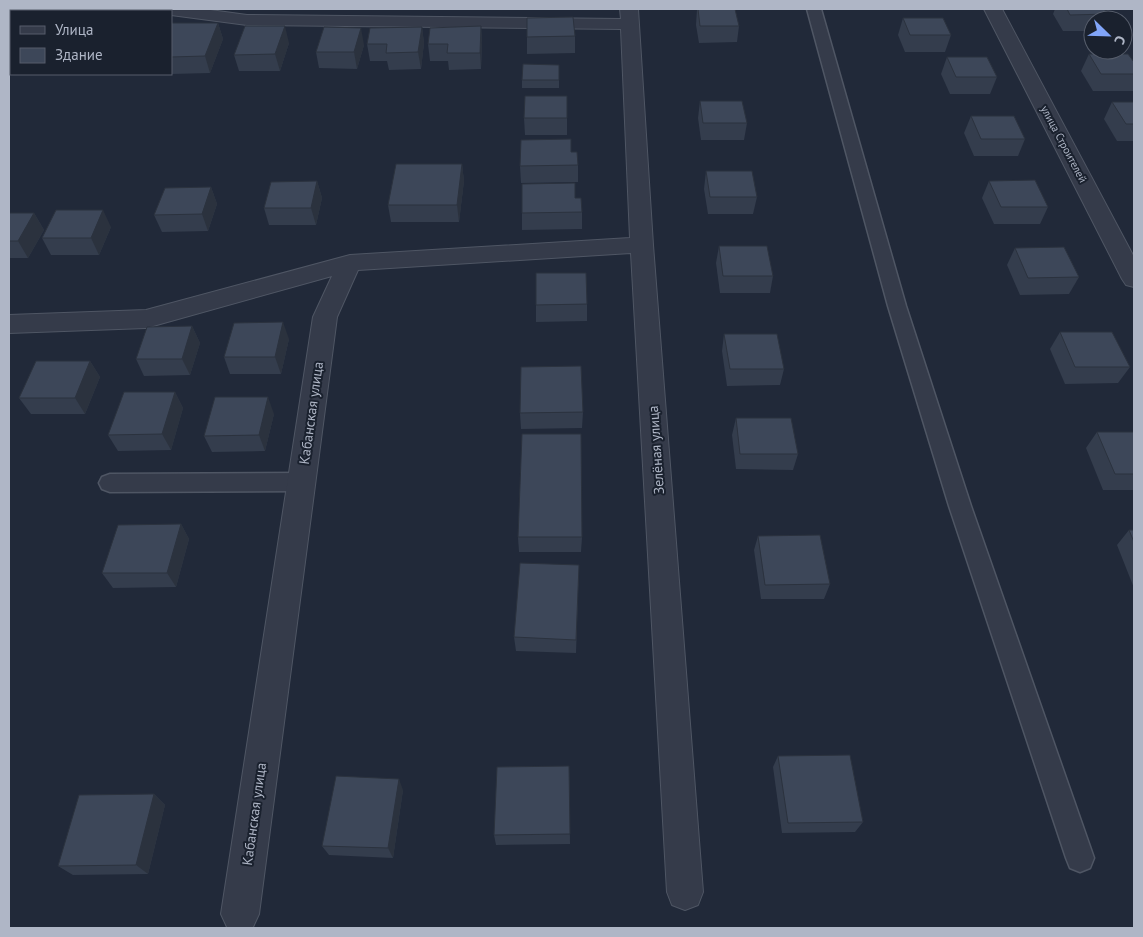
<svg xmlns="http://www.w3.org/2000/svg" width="1143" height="937" viewBox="0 0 1143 937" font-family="'PT Sans',sans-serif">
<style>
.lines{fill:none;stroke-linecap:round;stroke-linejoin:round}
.lane-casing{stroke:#4f5664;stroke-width:3}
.street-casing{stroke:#4f5664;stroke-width:2}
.lane{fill:#353b4a;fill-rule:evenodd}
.street{fill:#353b4a;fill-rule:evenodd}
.wall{fill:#343d4d}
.shaded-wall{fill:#2b323e}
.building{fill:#3d4759;stroke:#2b323e}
.labels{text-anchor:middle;stroke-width:4;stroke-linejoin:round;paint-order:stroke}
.far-street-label{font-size:11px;fill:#afb6c6;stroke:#1a212e}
.street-label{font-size:14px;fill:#afb6c6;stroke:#1a212e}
</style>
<rect width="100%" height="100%" fill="#212939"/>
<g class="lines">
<defs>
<g id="lane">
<polygon points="807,9 821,9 906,306 971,506 1094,858 1090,868 1080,872 1070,868 1066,858 949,506 888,306"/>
<polygon points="302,473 310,476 313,482 310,488 302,491 110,492 102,489 99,483 102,477 110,474"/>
</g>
<g id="street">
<polygon points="157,9 203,9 247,15 621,19 620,9 638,9 653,245 703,892 698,905 685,910 672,905 667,892 631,253 358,270 337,317 259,914 253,927 250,928 227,927 221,914 313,317 332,276 146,328 9,333 9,315 146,310 350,255 630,238 621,29 247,25 171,15 171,11 159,11"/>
<polygon points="984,9 1002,9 1134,257 1134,287 1126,285 1122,279"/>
</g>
</defs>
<use href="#lane" class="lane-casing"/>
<use href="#street" class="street-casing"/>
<use href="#lane" class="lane"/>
<use href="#street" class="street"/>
</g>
<g class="wall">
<polygon points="9,9 58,9 56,11 11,11 11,18 9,18"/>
<polygon points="697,9 739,26 737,42 699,43 696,25"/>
<polygon points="1055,9 1104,9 1108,14 1105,20 1093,20 1093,31 1063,31 1053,14"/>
<polygon points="903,18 951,35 945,52 905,52 898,35"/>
<polygon points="171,23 218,23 223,39 210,73 171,74"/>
<polygon points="481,26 482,43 481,69 449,70 448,61 430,61 428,44"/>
<polygon points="422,27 424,43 421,69 389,70 387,61 370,61 367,44"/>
<polygon points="575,36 575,53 527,54 527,37"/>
<polygon points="289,43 280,71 239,71 234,55"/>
<polygon points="364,45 357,69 319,68 316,52"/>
<polygon points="1089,54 1134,62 1134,88 1133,91 1093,91 1081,71"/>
<polygon points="947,57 997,77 990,94 950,94 941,74"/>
<polygon points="559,65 559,88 522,88 522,80"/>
<polygon points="567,96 567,135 525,135 524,118"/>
<polygon points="700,101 747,123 744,140 701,140 698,118"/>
<polygon points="1112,102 1134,102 1134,141 1117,141 1104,119"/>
<polygon points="971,116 1025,139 1018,156 974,156 964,133"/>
<polygon points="571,152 578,165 578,182 521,183 520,166"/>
<polygon points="462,164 464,181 459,222 391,222 388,205"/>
<polygon points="706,171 757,197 753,214 708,214 704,189"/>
<polygon points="317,181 322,198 316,225 269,225 264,208"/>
<polygon points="989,181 1048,207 1040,224 994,224 982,198"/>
<polygon points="211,187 217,204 208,231 162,232 154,215"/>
<polygon points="575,198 582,212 582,229 522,230 522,213"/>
<polygon points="9,213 34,213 44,230 28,258 9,258"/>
<polygon points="111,227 99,255 51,255 42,238"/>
<polygon points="719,246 773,276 770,293 720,293 716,263"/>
<polygon points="1015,248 1079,277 1069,294 1020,295 1007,265"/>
<polygon points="587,304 587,321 536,322 536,305"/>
<polygon points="192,326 200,343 190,375 144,376 136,359"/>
<polygon points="1060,332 1130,367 1118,383 1065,384 1050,349"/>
<polygon points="724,334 784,369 780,385 727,386 722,351"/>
<polygon points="289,339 281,374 230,374 224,357"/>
<polygon points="90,361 100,377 85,414 31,414 19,398"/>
<polygon points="175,392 183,408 171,450 118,451 108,435"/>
<polygon points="583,412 582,428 521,429 520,413"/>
<polygon points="274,414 265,451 212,452 204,436"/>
<polygon points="736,418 798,454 793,470 736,469 732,435"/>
<polygon points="1097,432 1134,432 1134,490 1103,490 1086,448"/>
<polygon points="181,524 189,539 176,587 113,588 102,573"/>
<polygon points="1129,530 1134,530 1134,588 1117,545"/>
<polygon points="758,536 830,584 824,599 761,599 754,550"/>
<polygon points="518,537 582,537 581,552 519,552"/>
<polygon points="579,565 576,653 516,651 514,637"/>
<polygon points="778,756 863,822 855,832 782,833 773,767"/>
<polygon points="569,766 570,844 496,845 494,835"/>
<polygon points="403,790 393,858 329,855 322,846"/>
<polygon points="154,794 165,805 148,874 73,875 58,866"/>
</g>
<g class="shaded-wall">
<polygon points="37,9 58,9 56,11 38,11"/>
<polygon points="218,23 223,39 210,73 205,56"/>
<polygon points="285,26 289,43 280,71 275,54"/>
<polygon points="481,26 482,43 481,69 480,53"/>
<polygon points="11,27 11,52 9,54 9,29"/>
<polygon points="422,27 424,43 421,69 418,52"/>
<polygon points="361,28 364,45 357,69 354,52"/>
<polygon points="462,164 464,181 459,222 457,205"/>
<polygon points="317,181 322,198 316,225 311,208"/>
<polygon points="211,187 217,204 208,231 202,214"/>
<polygon points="103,210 111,227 99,255 91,238"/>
<polygon points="34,213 44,230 28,258 18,241"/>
<polygon points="283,322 289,339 281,374 275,357"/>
<polygon points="192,326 200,343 190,375 182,359"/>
<polygon points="90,361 100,377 85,414 75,398"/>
<polygon points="175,392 183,408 171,450 162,434"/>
<polygon points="268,397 274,414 265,451 259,435"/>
<polygon points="181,524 189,539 176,587 167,573"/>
<polygon points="399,779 403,790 393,858 388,848"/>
<polygon points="154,794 165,805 148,874 136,865"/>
</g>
<g class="building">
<polygon points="698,9 735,9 739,26 700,26"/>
<polygon points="1067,9 1104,9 1108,14 1070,15"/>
<polygon points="573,17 575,36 527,37 527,18"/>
<polygon points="903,18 943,18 951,35 910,35"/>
<polygon points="171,23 218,23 205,56 171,57"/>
<polygon points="245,26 285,26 275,54 234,55"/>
<polygon points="481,26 480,53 447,53 448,44 428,44 430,28"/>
<polygon points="324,27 361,28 354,52 316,52"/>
<polygon points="422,27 418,52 386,53 387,44 367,44 370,28"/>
<polygon points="1089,54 1128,54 1134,62 1134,74 1101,74"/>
<polygon points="947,57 987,57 997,77 956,77"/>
<polygon points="523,64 559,65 559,80 522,80"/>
<polygon points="525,96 567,96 567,118 524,118"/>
<polygon points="700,101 742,101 747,123 703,123"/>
<polygon points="1112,102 1134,102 1134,124 1126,124"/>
<polygon points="971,116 1014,116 1025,139 981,139"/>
<polygon points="571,139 571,152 577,152 578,165 520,166 521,140"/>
<polygon points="396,164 462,164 457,205 388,205"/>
<polygon points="706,171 752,171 757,197 710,197"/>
<polygon points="1035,180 1048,207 1001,207 989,181"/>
<polygon points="317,181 311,208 264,208 271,182"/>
<polygon points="575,183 575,198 581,198 582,212 522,213 522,184"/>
<polygon points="211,187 202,214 154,215 165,188"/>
<polygon points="56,210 103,210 91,238 42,238"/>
<polygon points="9,213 34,213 18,241 9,241"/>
<polygon points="719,246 767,246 773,276 723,276"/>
<polygon points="1064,247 1079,277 1028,278 1015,248"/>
<polygon points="536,273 586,273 587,304 536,305"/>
<polygon points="283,322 275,357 224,357 234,323"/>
<polygon points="192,326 182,359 136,359 147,327"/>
<polygon points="1060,332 1112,332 1130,367 1075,367"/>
<polygon points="724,334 777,334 784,369 730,369"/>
<polygon points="36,361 90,361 75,398 19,398"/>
<polygon points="581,366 583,412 520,413 521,367"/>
<polygon points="124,392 175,392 162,434 108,435"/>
<polygon points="215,397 268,397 259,435 204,436"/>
<polygon points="736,418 791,418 798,454 740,454"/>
<polygon points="1097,432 1134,432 1134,474 1115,474"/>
<polygon points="522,434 581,434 582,537 518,537"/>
<polygon points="181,524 167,573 102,573 118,525"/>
<polygon points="1129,530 1134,530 1134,542"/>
<polygon points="820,535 830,584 765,585 758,536"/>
<polygon points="520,563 579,565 576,640 514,637"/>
<polygon points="850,755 863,822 788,823 778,756"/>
<polygon points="569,766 570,834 494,835 497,767"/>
<polygon points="336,776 399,779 388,848 322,846"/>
<polygon points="154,794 136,865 58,866 79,795"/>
</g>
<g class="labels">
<g class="far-street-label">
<text transform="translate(1064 144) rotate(62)" y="4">улица Строителей</text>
</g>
<g class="street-label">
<text transform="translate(311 413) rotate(-82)" y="5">Кабанская улица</text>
<text transform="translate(656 450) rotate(-94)" y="5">Зелёная улица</text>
<text transform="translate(254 814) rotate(-82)" y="5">Кабанская улица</text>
</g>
</g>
<rect width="1143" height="937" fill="none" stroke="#afb6c6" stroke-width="20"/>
<rect x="10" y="10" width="162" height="65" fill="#1a212e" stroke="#565d6b"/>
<rect x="20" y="26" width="25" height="8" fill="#353b4a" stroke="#565d6b"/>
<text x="55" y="35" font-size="15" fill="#afb6c6">Улица</text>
<rect x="20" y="48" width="25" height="15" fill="#3d4759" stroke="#565d6b"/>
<text x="55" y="60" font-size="15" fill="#afb6c6">Здание</text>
<g transform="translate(1108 35) rotate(113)"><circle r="24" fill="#1a212e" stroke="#565d6b"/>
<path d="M0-4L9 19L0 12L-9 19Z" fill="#81a5f9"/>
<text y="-8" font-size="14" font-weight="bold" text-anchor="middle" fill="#afb6c6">С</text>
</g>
</svg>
